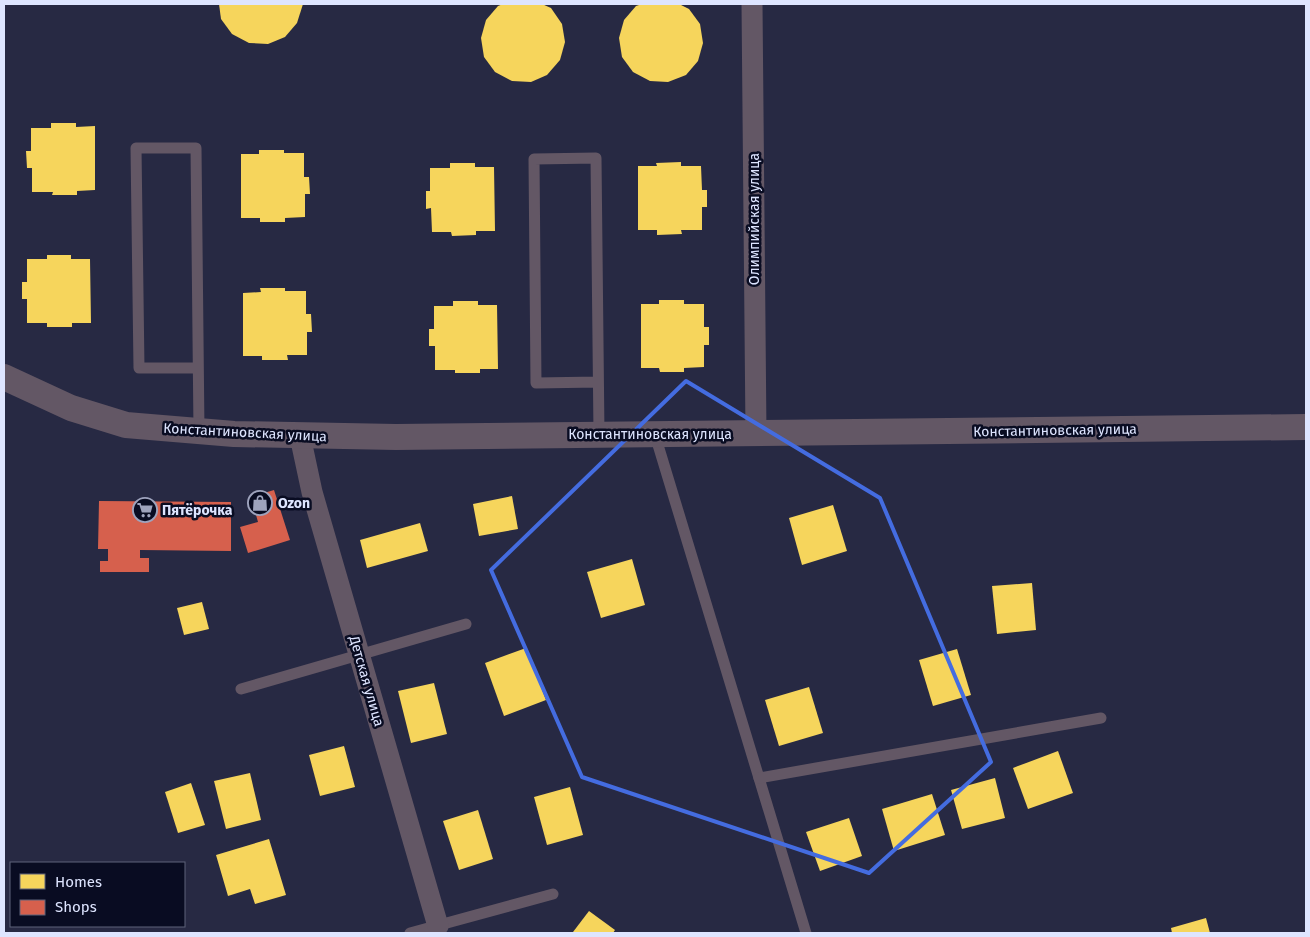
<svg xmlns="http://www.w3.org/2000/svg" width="1310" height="937" viewBox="0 0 1310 937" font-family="'Fira Sans',sans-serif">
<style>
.homes{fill:#f6d55c}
.shops{fill:#d6604d}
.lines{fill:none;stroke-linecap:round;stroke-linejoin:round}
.service{stroke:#635765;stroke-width:11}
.minor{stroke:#635765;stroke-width:21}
.tertiary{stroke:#635765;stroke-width:26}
.marked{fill:none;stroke:#446ce0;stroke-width:4;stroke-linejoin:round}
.labels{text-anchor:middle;stroke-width:5;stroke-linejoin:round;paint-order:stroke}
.street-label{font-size:14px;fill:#dee5ff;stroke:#090c22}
.poi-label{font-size:14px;font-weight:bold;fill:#dee5ff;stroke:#090c22;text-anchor:start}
</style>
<rect width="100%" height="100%" fill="#272943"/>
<g class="homes">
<polygon points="219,4 303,4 297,23 285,37 268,44 249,43 232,34 221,19"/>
<polygon points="503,4 542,4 551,8 562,24 565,42 560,60 547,75 531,82 512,81 495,72 484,57 481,38 486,20 498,6"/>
<polygon points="642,4 679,4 689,9 700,24 703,43 698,61 686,75 668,82 650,81 633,72 622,57 619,38 624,20 636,6"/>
<polygon points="51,123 76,123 76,127 95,126 95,190 77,191 77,195 52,195 53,192 32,192 32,168 27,168 26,151 31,151 31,128 51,128"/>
<polygon points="259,150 284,150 284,153 304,153 304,177 309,177 310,194 305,194 305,217 285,218 285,222 260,222 260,218 241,218 241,154 259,154"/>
<polygon points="681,162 681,166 701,166 702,190 707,190 707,207 702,207 702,230 681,230 682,234 657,235 657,230 638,230 638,166 657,166 656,163"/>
<polygon points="450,163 475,163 475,167 494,167 495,231 476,231 476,235 452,236 451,232 432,232 431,208 426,209 426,191 430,191 430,168 450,168"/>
<polygon points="47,255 71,255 71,259 90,259 91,323 72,323 72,327 47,327 47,323 27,323 27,299 22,299 22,282 27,282 27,259 47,259"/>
<polygon points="260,288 285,288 285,291 306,291 306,314 311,314 312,332 307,332 307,355 287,355 288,360 262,360 262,356 243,356 243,293 261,292"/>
<polygon points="659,300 684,300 684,304 704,304 704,327 709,327 709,345 704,345 704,367 684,368 684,372 660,372 659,368 641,368 641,304 659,304"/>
<polygon points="453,301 478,301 478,305 497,305 498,369 480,369 480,373 455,373 455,370 435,370 435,346 429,346 429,329 434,329 434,306 453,306"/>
<polygon points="512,496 518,529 479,536 473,504"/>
<polygon points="833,505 847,551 802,565 789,518"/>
<polygon points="420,523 428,551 367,568 360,540"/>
<polygon points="632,559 645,605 601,618 587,572"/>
<polygon points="1032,583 1036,630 997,634 992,586"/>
<polygon points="202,602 209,629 184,635 177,608"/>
<polygon points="526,648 546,700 504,716 485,663"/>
<polygon points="957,649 971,695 933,706 919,660"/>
<polygon points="434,683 447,734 411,743 398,691"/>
<polygon points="809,687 823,733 779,746 765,700"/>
<polygon points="344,746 355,787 320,796 309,755"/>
<polygon points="1058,751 1073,793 1028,809 1013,768"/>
<polygon points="250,773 261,820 226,829 214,781"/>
<polygon points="995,778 1005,818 962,829 951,790"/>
<polygon points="191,783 205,825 178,833 165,792"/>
<polygon points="570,787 583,835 547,845 534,797"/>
<polygon points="932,794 945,835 894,851 882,809"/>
<polygon points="478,810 493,859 459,870 443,821"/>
<polygon points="849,818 862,856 820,871 806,832"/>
<polygon points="269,839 286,895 255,904 250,889 228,896 216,855"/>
<polygon points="589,911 615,930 613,933 573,932"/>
<polygon points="1206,918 1210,933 1172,933 1171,928"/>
</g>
<g class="shops">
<polygon points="274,490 290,540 248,553 240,527 258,522 251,497"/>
<polygon points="99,501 231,502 231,551 140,550 140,558 149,558 149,572 100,572 100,561 108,561 108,549 98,549"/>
</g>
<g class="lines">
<g class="service">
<polyline points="198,368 139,368 136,148 196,148 199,431"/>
<polyline points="598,382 536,383 534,159 596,158 599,434"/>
<polyline points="655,435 806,933"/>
<polyline points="241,689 466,624"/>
<polyline points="759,778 1101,718"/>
<polyline points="410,933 553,894"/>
</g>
<g class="minor">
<polyline points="752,4 756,434"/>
<polyline points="300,436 312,492 438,926"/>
</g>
<polyline class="tertiary" points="4,377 71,408 126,425 234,434 396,437 1306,427"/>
</g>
<path class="marked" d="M686 381 880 498 991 762 869 873 582 777 491 570Z"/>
<defs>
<symbol id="shop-ring" viewBox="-11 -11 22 22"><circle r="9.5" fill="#090c22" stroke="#9ea3bd" stroke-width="1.5"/><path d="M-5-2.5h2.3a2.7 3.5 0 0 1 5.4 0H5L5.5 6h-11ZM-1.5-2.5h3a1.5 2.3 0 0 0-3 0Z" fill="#9ea3bd"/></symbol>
<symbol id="supermarket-ring" viewBox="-11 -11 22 22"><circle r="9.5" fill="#090c22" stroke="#9ea3bd" stroke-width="1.5"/><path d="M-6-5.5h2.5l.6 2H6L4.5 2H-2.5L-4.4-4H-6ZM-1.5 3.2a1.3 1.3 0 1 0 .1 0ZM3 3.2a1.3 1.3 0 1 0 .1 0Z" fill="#9ea3bd"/></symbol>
</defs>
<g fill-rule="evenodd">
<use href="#shop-ring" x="246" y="489" width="28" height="28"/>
<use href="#supermarket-ring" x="131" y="496" width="28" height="28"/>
</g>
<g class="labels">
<g class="street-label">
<text transform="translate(754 219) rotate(-90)" y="5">Олимпийская улица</text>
<text transform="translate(1055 430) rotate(-1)" y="5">Константиновская улица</text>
<text transform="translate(245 432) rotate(3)" y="5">Константиновская улица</text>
<text x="650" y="439">Константиновская улица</text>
<text transform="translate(367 681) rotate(74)" y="5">Детская улица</text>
</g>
<g class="poi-label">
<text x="278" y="508">Ozon</text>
<text x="162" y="515">Пятёрочка</text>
</g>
</g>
<rect width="1310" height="937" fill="none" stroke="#dee5ff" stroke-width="10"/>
<rect x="10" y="862" width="175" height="65" fill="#090c22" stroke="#5e637a"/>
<rect x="20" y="874" width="25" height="15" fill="#f6d55c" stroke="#5e637a"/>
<text x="55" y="887" font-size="15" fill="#dee5ff">Homes</text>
<rect x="20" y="900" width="25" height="15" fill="#d6604d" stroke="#5e637a"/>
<text x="55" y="912" font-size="15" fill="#dee5ff">Shops</text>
</svg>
